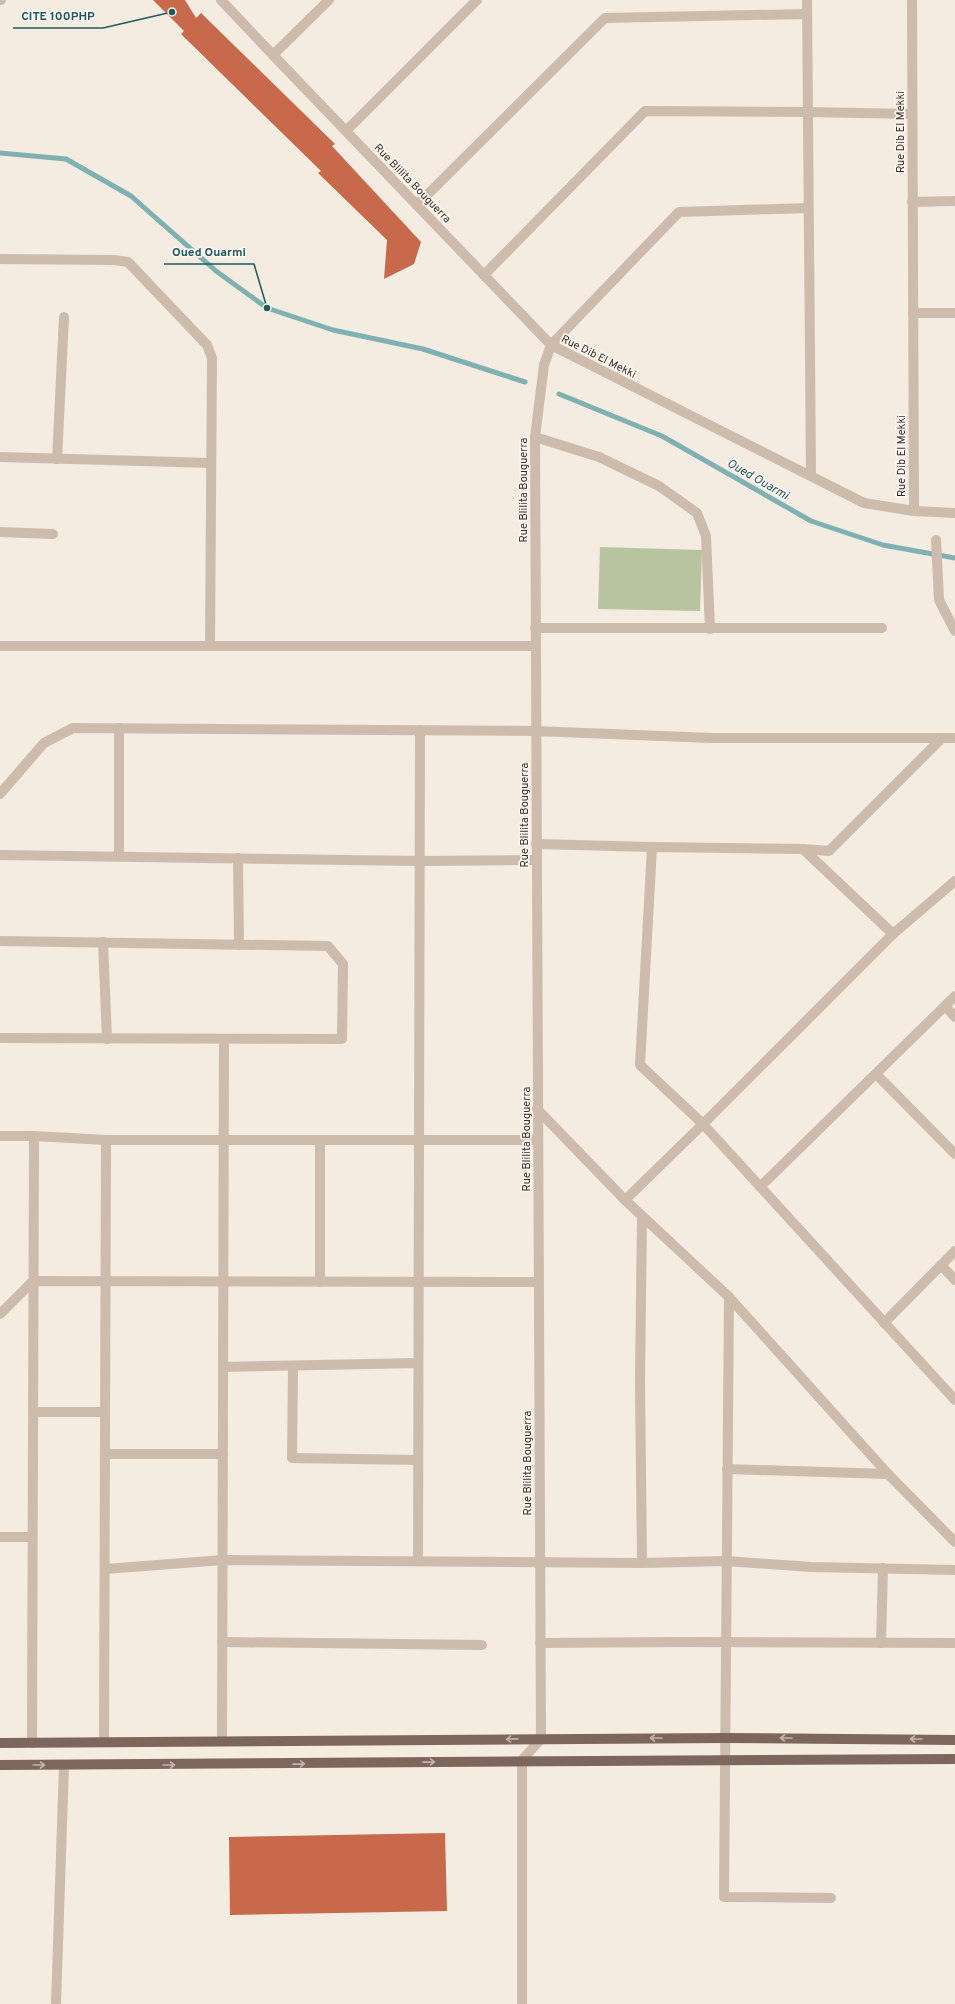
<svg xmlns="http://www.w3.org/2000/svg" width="955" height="2004" viewBox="0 0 955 2004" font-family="Overpass,sans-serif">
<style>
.green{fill:#b8c4a0}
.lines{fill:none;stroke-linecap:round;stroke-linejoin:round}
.stream{stroke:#7fb0b2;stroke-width:5}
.building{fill:#c8694b}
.minor{stroke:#cdbbac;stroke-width:10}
.major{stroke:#7d675c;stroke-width:10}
.oneway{stroke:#c2b5ac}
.labels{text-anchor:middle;stroke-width:3.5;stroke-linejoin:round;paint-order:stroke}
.street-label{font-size:11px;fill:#3b302b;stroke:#fbf5ee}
.water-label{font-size:12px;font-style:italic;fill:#1f5a5e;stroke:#fbf5ee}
.leader{fill:none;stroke:#1f5a5e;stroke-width:1.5}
.callout-dot{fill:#1f5a5e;stroke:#fbf5ee;stroke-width:1.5}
.callout-label{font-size:12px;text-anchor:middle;font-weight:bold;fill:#1f5a5e;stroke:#fbf5ee;stroke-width:3.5;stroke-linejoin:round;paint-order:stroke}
</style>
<rect width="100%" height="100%" fill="#f4ebe1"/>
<polygon class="green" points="600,547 702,550 700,611 598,609"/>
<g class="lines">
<g class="stream">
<polyline points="0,153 66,159 131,196 216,271 267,308 333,330 423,349 525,382"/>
<polyline points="559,394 662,436 811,521 883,545 955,558"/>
</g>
</g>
<g class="building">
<polygon points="153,0 185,0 196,18 201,13 335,144 332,146 421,242 414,264 384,279 387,240 318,173 321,171 181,34 184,31"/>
<polygon points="445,1833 447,1911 230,1915 229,1837"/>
</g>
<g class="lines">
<g class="minor">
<polyline points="0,0 1,0"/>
<polyline points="221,0 273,55"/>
<polyline points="329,0 273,55 551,345 544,365 535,437 541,1739 522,1760 522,2004"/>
<polyline points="807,0 811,476"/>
<polyline points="346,131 477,0"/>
<polyline points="912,202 955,201"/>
<polyline points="417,205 605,18 807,14"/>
<polyline points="808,208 679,212 551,345 864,503 914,511 912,0"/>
<polyline points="0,259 114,260 128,262 207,345 212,358 210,646"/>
<polyline points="484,275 645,111 808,112 912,114"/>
<polyline points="913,313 955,313"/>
<polyline points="535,437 599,457 659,486 697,513 706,536 710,629"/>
<polyline points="0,457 211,463"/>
<polyline points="57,459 64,317"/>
<polyline points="914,511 955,513"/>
<polyline points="0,532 53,534"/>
<polyline points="936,540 939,600 955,631"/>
<polyline points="535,628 882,628"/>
<polyline points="0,646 535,646"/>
<polyline points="0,794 44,743 73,728 535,731 711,738 955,738"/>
<polyline points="536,844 652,847 640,1065 703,1124 955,1400"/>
<polyline points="652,847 803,849 829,851 942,738"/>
<polyline points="803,849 893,934"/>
<polyline points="0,855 420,861 536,860"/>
<polyline points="119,856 119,728"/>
<polyline points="238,858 239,945"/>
<polyline points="0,941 328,946 343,964 342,1039 0,1038"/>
<polyline points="103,942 107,1039"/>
<polyline points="945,1006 955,996"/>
<polyline points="876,1074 955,1154"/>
<polyline points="537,1109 625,1200 729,1297 888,1474 955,1542"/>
<polyline points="0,1136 34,1136"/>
<polyline points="760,1187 945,1006 955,1017"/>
<polyline points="625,1200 703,1124 893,934 955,881"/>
<polyline points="941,1265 955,1280"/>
<polyline points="320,1282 320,1140"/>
<polyline points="729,1297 724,1897 831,1898"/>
<polyline points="0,1314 33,1281 538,1282"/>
<polyline points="884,1323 955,1251"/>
<polyline points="293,1366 292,1458 418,1460"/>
<polyline points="223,1367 418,1363"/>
<polyline points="33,1412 105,1412"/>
<polyline points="105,1454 223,1454"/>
<polyline points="727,1469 888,1474"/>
<polyline points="0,1537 32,1537"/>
<polyline points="418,1560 420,730"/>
<polyline points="642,1563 640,1382 642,1216"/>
<polyline points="105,1569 223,1560 642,1563 726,1561 811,1567 955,1570"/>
<polyline points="222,1642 482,1645"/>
<polyline points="540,1643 677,1642 955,1643"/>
<polyline points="881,1643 883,1568"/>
<polyline points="222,1741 224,1039"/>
<polyline points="104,1742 106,1140"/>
<polyline points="32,1743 34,1136 106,1140 538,1140"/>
<polyline points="56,2004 64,1765"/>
</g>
<g class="major">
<polyline points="0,1743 725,1738 955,1740"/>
<path d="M0 1765C318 1765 637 1758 955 1759"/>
</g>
</g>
<defs><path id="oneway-shaft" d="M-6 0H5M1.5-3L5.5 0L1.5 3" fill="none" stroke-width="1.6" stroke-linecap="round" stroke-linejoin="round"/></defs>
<g class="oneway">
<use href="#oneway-shaft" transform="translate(656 1738) rotate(180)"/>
<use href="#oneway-shaft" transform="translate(786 1738) rotate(-180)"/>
<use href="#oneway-shaft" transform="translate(512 1739) rotate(179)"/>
<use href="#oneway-shaft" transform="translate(916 1739) rotate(-180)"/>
<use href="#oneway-shaft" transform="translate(429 1762) rotate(-1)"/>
<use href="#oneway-shaft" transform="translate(299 1764) rotate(-1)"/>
<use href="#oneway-shaft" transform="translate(39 1765)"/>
<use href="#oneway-shaft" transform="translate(169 1765)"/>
</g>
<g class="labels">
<g class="street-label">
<text transform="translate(900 132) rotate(-90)" y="4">Rue Dib El Mekki</text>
<text transform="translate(413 183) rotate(46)" y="4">Rue Blilita Bouguerra</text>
<text transform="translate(599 356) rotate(27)" y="4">Rue Dib El Mekki</text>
<text transform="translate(901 456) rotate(-90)" y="4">Rue Dib El Mekki</text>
<text transform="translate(523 490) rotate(-90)" y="4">Rue Blilita Bouguerra</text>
<text transform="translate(524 815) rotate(-90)" y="4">Rue Blilita Bouguerra</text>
<text transform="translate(526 1139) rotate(-90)" y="4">Rue Blilita Bouguerra</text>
<text transform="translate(527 1463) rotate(-90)" y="4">Rue Blilita Bouguerra</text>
</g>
<g class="water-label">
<text transform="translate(758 479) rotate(30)" y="4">Oued Ouarmi</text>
</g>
</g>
<path class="leader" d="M172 12L103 28H13M267 308L254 264H164"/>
<g class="callout-dot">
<circle cx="172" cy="12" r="4"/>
<circle cx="267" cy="308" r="4"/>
</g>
<g class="callout-label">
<text x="58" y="20">CITE 100PHP</text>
<text x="209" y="256">Oued Ouarmi</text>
</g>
</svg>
